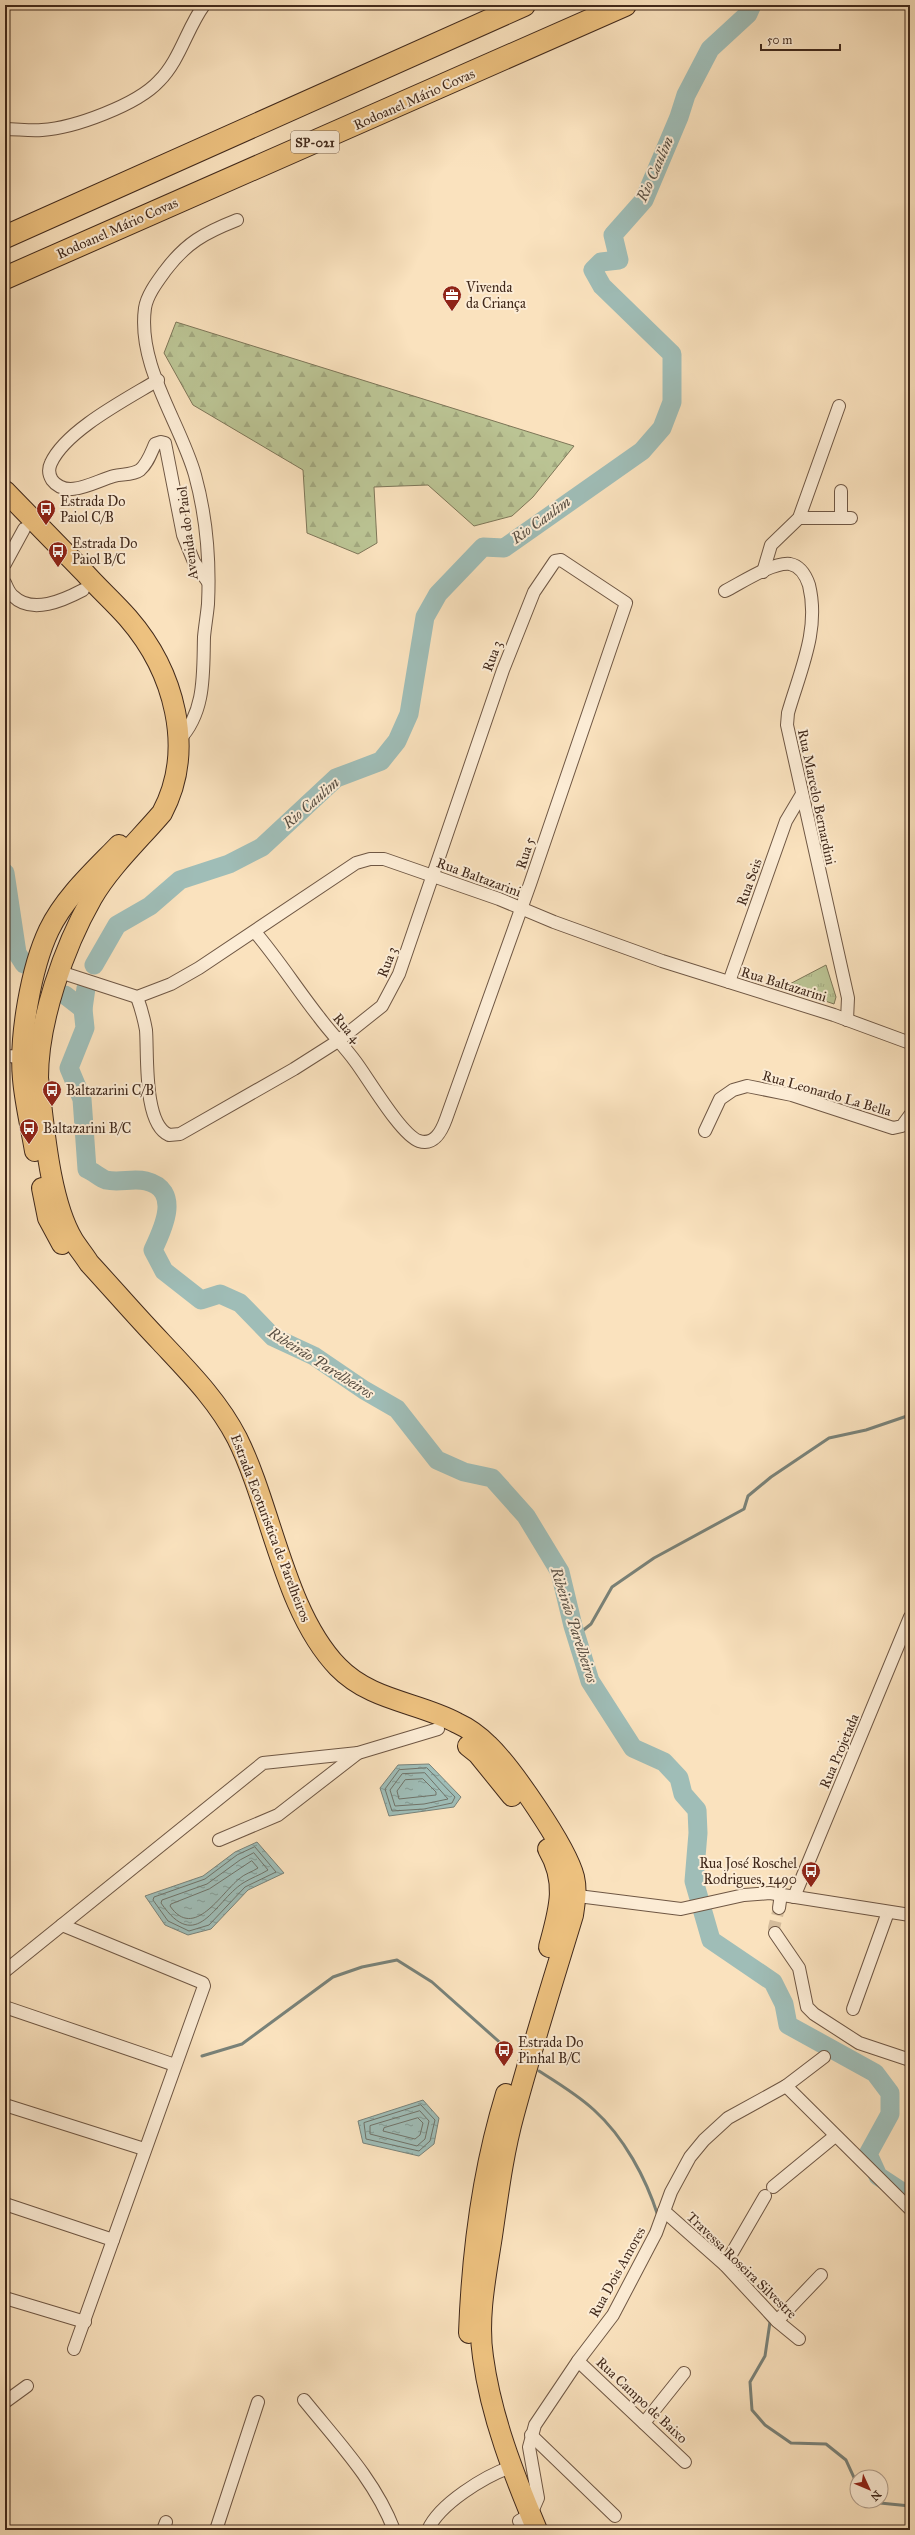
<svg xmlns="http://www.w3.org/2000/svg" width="915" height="2535" viewBox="0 0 915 2535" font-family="'IM FELL Great Primer',serif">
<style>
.forest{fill:url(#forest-firs);stroke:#7e7658}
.park{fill:url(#park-tufts);stroke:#7e7658}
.water{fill:url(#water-ripples);stroke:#798279}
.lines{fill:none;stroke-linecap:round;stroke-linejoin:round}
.shore{stroke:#707369;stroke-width:1}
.stream{stroke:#798279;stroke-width:3}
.river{stroke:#9fbdb7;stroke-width:19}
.minor-tunnel{stroke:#d5bd9d;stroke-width:12;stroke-dasharray:12 6;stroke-linecap:butt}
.minor-casing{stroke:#6f5744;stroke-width:14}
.primary-casing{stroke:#41291b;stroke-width:22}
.motorway-casing{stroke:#41291b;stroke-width:24}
.minor{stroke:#fcecd5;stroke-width:12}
.primary{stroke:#edc17f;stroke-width:20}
.motorway{stroke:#edc17f;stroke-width:22}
.labels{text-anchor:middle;stroke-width:4;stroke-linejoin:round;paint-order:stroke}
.shield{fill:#fcecd5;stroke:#796453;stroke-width:1}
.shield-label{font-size:13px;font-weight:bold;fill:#41291b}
.street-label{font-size:14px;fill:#41291b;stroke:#fcecd5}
.poi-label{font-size:14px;fill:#41291b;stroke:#fcecd5;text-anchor:start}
.water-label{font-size:15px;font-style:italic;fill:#584e42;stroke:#fcecd5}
</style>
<defs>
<pattern id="forest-firs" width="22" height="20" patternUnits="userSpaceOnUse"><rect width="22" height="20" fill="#bbc494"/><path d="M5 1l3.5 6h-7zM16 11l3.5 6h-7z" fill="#a2a87f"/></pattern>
<pattern id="park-tufts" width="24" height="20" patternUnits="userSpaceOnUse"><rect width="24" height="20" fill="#bbc494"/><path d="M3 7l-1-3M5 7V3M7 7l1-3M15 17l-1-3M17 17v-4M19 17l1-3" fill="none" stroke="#a2a87f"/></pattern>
<pattern id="water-ripples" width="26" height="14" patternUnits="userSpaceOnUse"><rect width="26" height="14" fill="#9fbdb7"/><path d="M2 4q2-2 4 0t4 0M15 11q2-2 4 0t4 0" fill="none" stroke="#839a94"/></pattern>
</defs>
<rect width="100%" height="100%" fill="#fae2be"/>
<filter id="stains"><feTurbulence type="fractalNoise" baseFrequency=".005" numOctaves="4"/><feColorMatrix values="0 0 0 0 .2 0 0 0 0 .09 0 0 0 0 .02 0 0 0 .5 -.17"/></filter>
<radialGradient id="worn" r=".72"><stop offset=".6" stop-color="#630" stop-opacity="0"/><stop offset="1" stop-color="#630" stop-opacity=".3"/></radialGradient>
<polygon class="forest" points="176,322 574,446 533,497 512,516 474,526 428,485 374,487 377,543 358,554 307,533 303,470 193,405 164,353"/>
<polygon class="park" points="826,965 836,997 834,1004 784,987"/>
<g class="water">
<polygon points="429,1764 461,1797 454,1807 389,1816 380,1788 398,1765"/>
<polygon points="257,1842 284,1873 248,1890 211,1929 188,1935 165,1925 145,1896 203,1876 235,1852"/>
<polygon points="423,2100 439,2118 434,2144 419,2156 363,2143 358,2121"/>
</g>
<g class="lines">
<g class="shore">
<polygon points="427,1768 455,1797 452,1803 424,1809 392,1811 385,1789 399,1770"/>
<polygon points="425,1773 448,1799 424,1804 395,1806 390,1790 402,1774"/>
<polygon points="423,1779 436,1792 436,1795 399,1799 397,1791 405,1780"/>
<polygon points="255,1847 276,1872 245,1887 209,1925 189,1931 168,1921 153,1900 154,1897 205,1879 237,1855"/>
<path d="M254 1853 268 1870C260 1875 251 1878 243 1883 214 1902 197 1955 161 1903L162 1900 207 1884 240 1860Z"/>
<path d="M252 1861 258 1868C252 1872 244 1874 239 1879 221 1893 194 1941 170 1906L171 1904 209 1889Z"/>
<polygon points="421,2105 435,2120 430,2141 419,2151 366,2139 364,2123"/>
<polygon points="420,2111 429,2121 425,2139 417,2146 370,2134 370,2126"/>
<polygon points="418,2118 423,2123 420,2135 415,2139 383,2131 384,2128"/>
</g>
<g class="stream">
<polyline points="576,1636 591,1624 612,1587 654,1558 744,1509 748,1496 771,1477 829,1438 866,1430 910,1415"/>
<polyline points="202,2056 242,2044 333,1977 362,1967 397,1960 432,1982 505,2047"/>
<path d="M539 2071C558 2083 578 2095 594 2110 624 2137 646 2178 658 2216"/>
<polyline points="766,2317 770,2322 765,2356 750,2382 752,2410 765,2425 791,2443 826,2444 846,2460 857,2484"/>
<polyline points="877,2501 880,2503 910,2506"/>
</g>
<g class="river">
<polyline points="5,873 17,953 24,964"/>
<polyline points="94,965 117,925 150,906 180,880 229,864 262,847 336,778 381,761 397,741 409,714 425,617 438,594 483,547 504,548 642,451 662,428 672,402 672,354 602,286 593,270 601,262 619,260 613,235 644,200 679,117 686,95 710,49 748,14 752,5"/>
<path d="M86 988 83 1009 85 1028 69 1068 82 1099 87 1169C94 1172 100 1178 106 1180 119 1183 133 1178 146 1181 182 1190 163 1229 153 1250L164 1271 201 1300 220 1294 240 1303 273 1337 314 1356 364 1390 397 1409 437 1460 464 1472 492 1478 526 1516 560 1572 573 1626 590 1681 633 1748 664 1762 679 1778 683 1794 697 1810 698 1833 694 1881 711 1940 773 1982 784 2004 788 2025 875 2073 890 2093V2114L868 2154 878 2176 910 2197"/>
<polyline points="65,995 83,1009"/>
</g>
<polyline class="minor-tunnel" points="775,1933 774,1928 779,1908"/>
<defs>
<g id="minor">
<path d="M5 129C17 129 30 131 42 130 74 128 137 105 159 81 180 60 187 28 204 5"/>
<path d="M158 380C127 399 66 430 51 463 48 469 49 475 52 480 67 500 95 481 114 476 122 474 133 475 140 470 148 463 151 453 155 444L161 442 165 443 183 535 194 562 208 582"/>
<polyline points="841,491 841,518"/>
<polyline points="799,518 851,518"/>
<polyline points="5,564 24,529"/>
<polyline points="763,572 771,545 799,518 839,406"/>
<path d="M5 583C7 587 9 593 13 596 32 615 64 600 83 590"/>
<path d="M725 591C741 583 772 562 790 564 800 566 806 576 809 585 820 630 800 671 788 713L787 725 848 998 847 1020"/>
<path d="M179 740C206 712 203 672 204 637 205 626 207 615 208 604 210 562 206 515 195 475 180 422 137 366 145 308 147 295 157 282 165 271 186 243 204 233 237 220"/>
<polyline points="60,972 137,997 171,984 199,968 356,863 370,859 384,859 499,899 554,922 662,961 834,1015 910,1043"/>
<polyline points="729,982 786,821 802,794"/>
<path d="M137 997C141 1008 144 1019 146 1030 148 1054 143 1124 169 1135L180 1134 294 1069 338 1041 382 1006 399 974 503 670 534 592 555 561 561 560 626 603 530 884 446 1119C442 1130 435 1146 419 1141 401 1135 368 1078 355 1061 344 1046 330 1032 319 1017 297 989 278 959 255 932"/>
<polyline points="5,1056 28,1057"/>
<polyline points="705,1131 720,1099 733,1090 747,1086 792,1095 893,1128 902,1126 910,1115"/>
<polyline points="219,1840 278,1815 358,1753 438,1729"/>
<polyline points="570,1895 681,1909 744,1895 770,1893 910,1915"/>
<polyline points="794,1897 910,1617"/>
<polyline points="779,1908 781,1894"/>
<polyline points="62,1925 203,1983 204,1986 74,2349"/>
<polyline points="775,1933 799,1968 807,2007 814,2014 859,2043 910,2060"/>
<polyline points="5,1971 263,1763 358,1753"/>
<polyline points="5,2007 175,2065"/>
<polyline points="853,2009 888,1912"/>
<polyline points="786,2086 910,2209"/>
<polyline points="5,2105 144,2149"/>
<polyline points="773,2187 835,2136"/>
<polyline points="5,2204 113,2240"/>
<polyline points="664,2211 725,2265 777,2321 799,2339"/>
<polyline points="725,2265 765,2196"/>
<polyline points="5,2298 85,2322"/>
<polyline points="777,2321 821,2275"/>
<polyline points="578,2361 685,2462"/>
<path d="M304 2400C337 2441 375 2480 394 2530"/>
<polyline points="5,2402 27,2386"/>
<polyline points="644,2423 684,2373"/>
<polyline points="531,2435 615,2516"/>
<polyline points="519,2521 531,2514 538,2498 529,2447 535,2425 578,2361 613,2315 656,2233 671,2192 690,2157 704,2140 728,2118 786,2086 824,2057"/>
<polyline points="163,2530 166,2522"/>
<polyline points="216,2530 258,2402"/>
<path d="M428 2530C439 2504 485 2476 511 2467"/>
</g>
<g id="primary">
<path d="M5 491C31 518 58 545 84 572 98 588 114 602 128 618 174 671 196 749 162 813 139 840 110 867 92 898 64 947 38 1021 38 1078 44 1125 49 1200 73 1240 78 1248 84 1255 89 1263 113 1289 136 1316 161 1342 189 1372 218 1401 237 1438 272 1508 284 1611 338 1667 371 1701 418 1702 457 1723 468 1728 479 1736 488 1745 511 1767 566 1846 574 1877 577 1890 575 1901 573 1915 553 1981 532 2047 514 2114 503 2154 498 2195 492 2236 486 2275 477 2318 483 2357 491 2417 514 2475 537 2530"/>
<path d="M35 1151C31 1127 25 1103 23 1079 19 1037 31 968 49 930 65 897 94 871 119 845"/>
<polyline points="42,1188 48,1218 62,1244"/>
<polyline points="468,1746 478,1754 512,1796"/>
<path d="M548 1849C568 1883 559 1910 549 1947"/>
<path d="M469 2333C472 2251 482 2172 506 2094"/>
</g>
<g id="motorway">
<polyline points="5,237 524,5"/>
<polyline points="5,278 625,5"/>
</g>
</defs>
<use href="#minor" class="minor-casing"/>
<use href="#primary" class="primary-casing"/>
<use href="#motorway" class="motorway-casing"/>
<use href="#minor" class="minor"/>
<use href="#primary" class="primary"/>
<use href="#motorway" class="motorway"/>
</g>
<defs>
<symbol id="office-pin" viewBox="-11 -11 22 30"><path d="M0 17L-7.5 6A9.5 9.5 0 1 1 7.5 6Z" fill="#8f2418" stroke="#fcecd5"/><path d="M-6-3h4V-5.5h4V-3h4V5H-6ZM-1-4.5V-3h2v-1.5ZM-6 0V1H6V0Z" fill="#fff"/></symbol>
<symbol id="bus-pin" viewBox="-11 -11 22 30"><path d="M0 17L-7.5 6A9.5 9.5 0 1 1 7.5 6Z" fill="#8f2418" stroke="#fcecd5"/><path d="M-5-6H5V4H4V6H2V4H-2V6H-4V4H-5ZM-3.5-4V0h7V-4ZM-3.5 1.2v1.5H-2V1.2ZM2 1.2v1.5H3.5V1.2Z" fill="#fff"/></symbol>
</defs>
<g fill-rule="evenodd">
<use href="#office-pin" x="441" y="284" width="22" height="30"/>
<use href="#bus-pin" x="35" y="498" width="22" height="30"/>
<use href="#bus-pin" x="47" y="540" width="22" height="30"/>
<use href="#bus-pin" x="41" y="1079" width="22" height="30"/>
<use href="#bus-pin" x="18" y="1117" width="22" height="30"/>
<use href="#bus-pin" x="800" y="1860" width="22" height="30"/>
<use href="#bus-pin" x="493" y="2039" width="22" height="30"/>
</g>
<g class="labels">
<rect class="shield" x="291" y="131" width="48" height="22" rx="3"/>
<g class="shield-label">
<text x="315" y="147">SP-021</text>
</g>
<g class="street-label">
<text transform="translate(414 99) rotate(-24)" y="5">Rodoanel Mário Covas</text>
<text transform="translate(117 228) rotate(-24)" y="5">Rodoanel Mário Covas</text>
<text transform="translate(187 533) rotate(-97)" y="5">Avenida do Paiol</text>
<text transform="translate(492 656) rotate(-70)" y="5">Rua 3</text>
<text transform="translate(817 797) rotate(78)" y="5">Rua Marcelo Bernardini</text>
<text transform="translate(525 853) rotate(-72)" y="5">Rua 5</text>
<text transform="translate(479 877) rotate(20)" y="5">Rua Baltazarini</text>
<text transform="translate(749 882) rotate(-70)" y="5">Rua Seis</text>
<text transform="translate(387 962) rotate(-69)" y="5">Rua 3</text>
<text transform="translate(784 984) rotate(17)" y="5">Rua Baltazarini</text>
<text transform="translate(347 1028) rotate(50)" y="5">Rua 4</text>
<text transform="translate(827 1093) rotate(16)" y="5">Rua Leonardo La Bella</text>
<text transform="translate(271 1528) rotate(69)" y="5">Estrada Ecoturistica de Parelheiros</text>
<text transform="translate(839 1751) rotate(-67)" y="5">Rua Projetada</text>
<text transform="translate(742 2265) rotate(44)" y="5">Travessa Roseira Silvestre</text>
<text transform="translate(617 2272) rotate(-61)" y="5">Rua Dois Amores</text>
<text transform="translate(642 2400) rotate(43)" y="5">Rua Campo de Baixo</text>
</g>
<g class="poi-label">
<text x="466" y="292">Vivenda<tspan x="466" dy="16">da Criança</tspan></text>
<text x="60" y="506">Estrada Do<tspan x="60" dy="16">Paiol C/B</tspan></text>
<text x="72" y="548">Estrada Do<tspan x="72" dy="16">Paiol B/C</tspan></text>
<text x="66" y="1095">Baltazarini C/B</text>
<text x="43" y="1133">Baltazarini B/C</text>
<text x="797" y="1868" text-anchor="end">Rua José Roschel<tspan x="797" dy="16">Rodrigues, 1490</tspan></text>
<text x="518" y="2047">Estrada Do<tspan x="518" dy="16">Pinhal B/C</tspan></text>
</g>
<g class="water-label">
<text transform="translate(655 169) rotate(-66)" y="5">Rio Caulim</text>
<text transform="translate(541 520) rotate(-36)" y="5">Rio Caulim</text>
<text transform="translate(311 803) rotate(-41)" y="5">Rio Caulim</text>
<text transform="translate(321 1363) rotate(32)" y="5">Ribeirão Parelheiros</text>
<text transform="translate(574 1625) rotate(72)" y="5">Ribeirão Parelheiros</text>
</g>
</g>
<rect width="915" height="2535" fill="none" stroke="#fae2be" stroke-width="20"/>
<rect x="6" y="6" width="903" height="2523" fill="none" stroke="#41291b" stroke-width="2"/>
<rect x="10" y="10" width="895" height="2515" fill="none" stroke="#41291b"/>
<g transform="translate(869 2489) rotate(134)"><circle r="19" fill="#fcecd5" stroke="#b19e8b"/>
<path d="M0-3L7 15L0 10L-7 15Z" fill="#8f2418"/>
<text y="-6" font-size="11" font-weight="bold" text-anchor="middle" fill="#41291b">N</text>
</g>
<path d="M761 44v6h79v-6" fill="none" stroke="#41291b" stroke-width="2"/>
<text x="767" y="44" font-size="12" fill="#41291b" stroke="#fcecd5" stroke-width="3" paint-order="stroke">50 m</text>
<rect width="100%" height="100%" filter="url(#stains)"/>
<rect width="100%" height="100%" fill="url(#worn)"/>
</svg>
